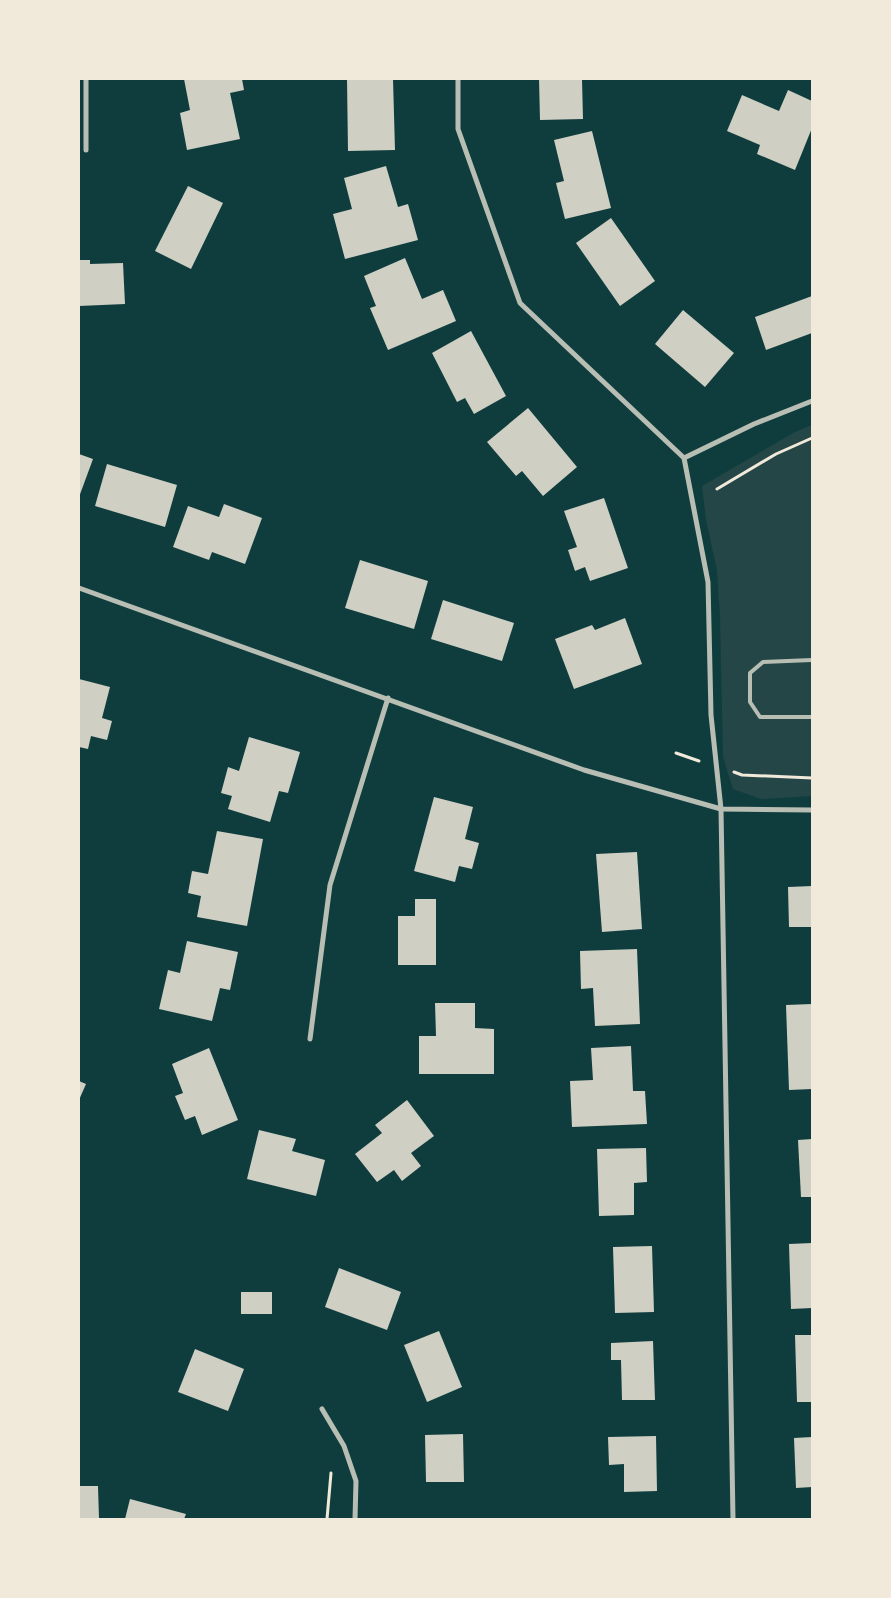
<svg xmlns="http://www.w3.org/2000/svg" width="891" height="1598" viewBox="0 0 891 1598" font-family="Manrope,sans-serif">
<style>
.green{fill:#244646}
.building{fill:#cfcfc3}
.lines{fill:none;stroke-linecap:round;stroke-linejoin:round}
.path{stroke:#f1e9da;stroke-width:3}
.service{stroke:#b8beb3;stroke-width:4}
.minor{stroke:#b8beb3;stroke-width:5}
</style>
<rect width="100%" height="100%" fill="#0f3d3e"/>
<polygon class="green" points="812,425 812,796 761,799 733,789 723,757 720,616 717,570 706,520 702,486 795,432"/>
<g class="building">
<polygon points="184,79 242,79 244,90 230,93 240,139 187,150 180,113 190,110"/>
<polygon points="347,79 393,79 395,150 348,151"/>
<polygon points="539,79 582,79 583,119 540,120"/>
<polygon points="788,90 812,101 812,128 795,170 757,154 760,145 727,131 742,95 779,111"/>
<polygon points="592,131 611,208 565,219 556,183 564,181 554,140"/>
<polygon points="386,166 398,207 408,204 418,240 345,259 333,214 352,209 344,178"/>
<polygon points="188,186 223,203 191,269 155,251"/>
<polygon points="611,218 655,281 620,306 576,243"/>
<polygon points="405,258 422,299 443,290 456,321 388,350 370,308 376,306 364,276"/>
<polygon points="79,260 90,260 90,264 123,263 125,304 79,306"/>
<polygon points="812,296 812,333 766,350 755,317"/>
<polygon points="683,310 734,353 705,387 655,344"/>
<polygon points="471,331 506,396 474,414 465,398 457,402 432,353"/>
<polygon points="528,408 577,467 543,496 522,471 516,476 487,442"/>
<polygon points="79,454 93,459 79,497"/>
<polygon points="107,464 177,485 165,527 95,506"/>
<polygon points="604,498 628,568 590,581 585,567 575,571 568,550 577,547 564,511"/>
<polygon points="224,504 262,518 245,564 212,552 209,560 173,547 188,506 219,517"/>
<polygon points="360,560 428,581 414,629 345,608"/>
<polygon points="443,600 514,623 502,661 431,639"/>
<polygon points="625,618 642,664 574,689 555,639 592,625 595,630"/>
<polygon points="79,679 110,687 102,718 112,721 107,740 91,736 88,749 79,747"/>
<polygon points="249,737 300,752 288,793 279,791 270,822 228,809 232,796 221,793 228,767 239,771"/>
<polygon points="434,797 473,807 465,839 479,843 472,869 459,866 455,882 414,871"/>
<polygon points="217,831 263,839 247,926 197,917 201,896 188,893 192,871 208,874"/>
<polygon points="637,852 642,929 602,932 596,854"/>
<polygon points="812,886 812,927 789,927 788,887"/>
<polygon points="415,899 436,899 436,965 398,965 398,916 415,916"/>
<polygon points="187,941 238,952 230,990 220,988 212,1021 159,1009 168,970 180,973"/>
<polygon points="637,949 640,1024 595,1026 593,988 581,989 580,951"/>
<polygon points="435,1003 475,1003 475,1028 494,1029 494,1074 419,1074 419,1036 436,1036"/>
<polygon points="812,1004 812,1089 789,1090 786,1005"/>
<polygon points="631,1046 633,1091 645,1091 647,1124 572,1127 570,1081 593,1080 591,1048"/>
<polygon points="209,1048 238,1120 202,1135 195,1116 185,1120 175,1096 183,1093 172,1064"/>
<polygon points="79,1081 86,1084 79,1100"/>
<polygon points="407,1100 434,1136 411,1153 421,1166 402,1181 394,1170 377,1182 355,1154 382,1133 375,1125"/>
<polygon points="259,1130 296,1139 292,1151 325,1160 316,1196 247,1179"/>
<polygon points="812,1139 812,1197 801,1197 798,1140"/>
<polygon points="646,1148 647,1182 634,1183 634,1215 599,1216 597,1149"/>
<polygon points="812,1243 812,1308 791,1309 789,1244"/>
<polygon points="652,1246 654,1312 615,1313 613,1247"/>
<polygon points="339,1268 401,1292 387,1330 325,1307"/>
<rect x="241" y="1292" width="31" height="22"/>
<polygon points="439,1331 462,1387 427,1402 404,1345"/>
<polygon points="795,1335 812,1335 812,1402 797,1402"/>
<polygon points="653,1341 655,1400 622,1400 621,1360 611,1360 611,1343"/>
<polygon points="195,1349 244,1369 228,1411 178,1392"/>
<polygon points="463,1434 464,1482 426,1482 425,1435"/>
<polygon points="656,1436 657,1491 624,1492 624,1464 609,1465 608,1437"/>
<polygon points="812,1437 812,1487 796,1488 794,1438"/>
<polygon points="79,1486 98,1486 99,1519 79,1519"/>
<polygon points="130,1499 186,1514 184,1519 125,1519"/>
</g>
<g class="lines">
<g class="path">
<polyline points="717,489 776,454 812,438"/>
<polyline points="676,753 699,761"/>
<polyline points="734,772 742,775 812,778"/>
<polyline points="327,1519 331,1473"/>
</g>
<polyline class="service" points="812,660 763,662 750,673 750,702 760,717 812,717"/>
<g class="minor">
<polyline points="458,79 458,129 520,303 684,458 708,582 711,715 721,809 733,1519"/>
<polyline points="86,150 86,79"/>
<polyline points="684,458 754,424 812,401"/>
<polyline points="79,588 584,770 721,809 812,810"/>
<polyline points="310,1039 330,885 388,698"/>
<polyline points="322,1409 344,1446 356,1481 355,1519"/>
</g>
</g>
<rect width="891" height="1598" fill="none" stroke="#f1e9da" stroke-width="160"/>
</svg>
